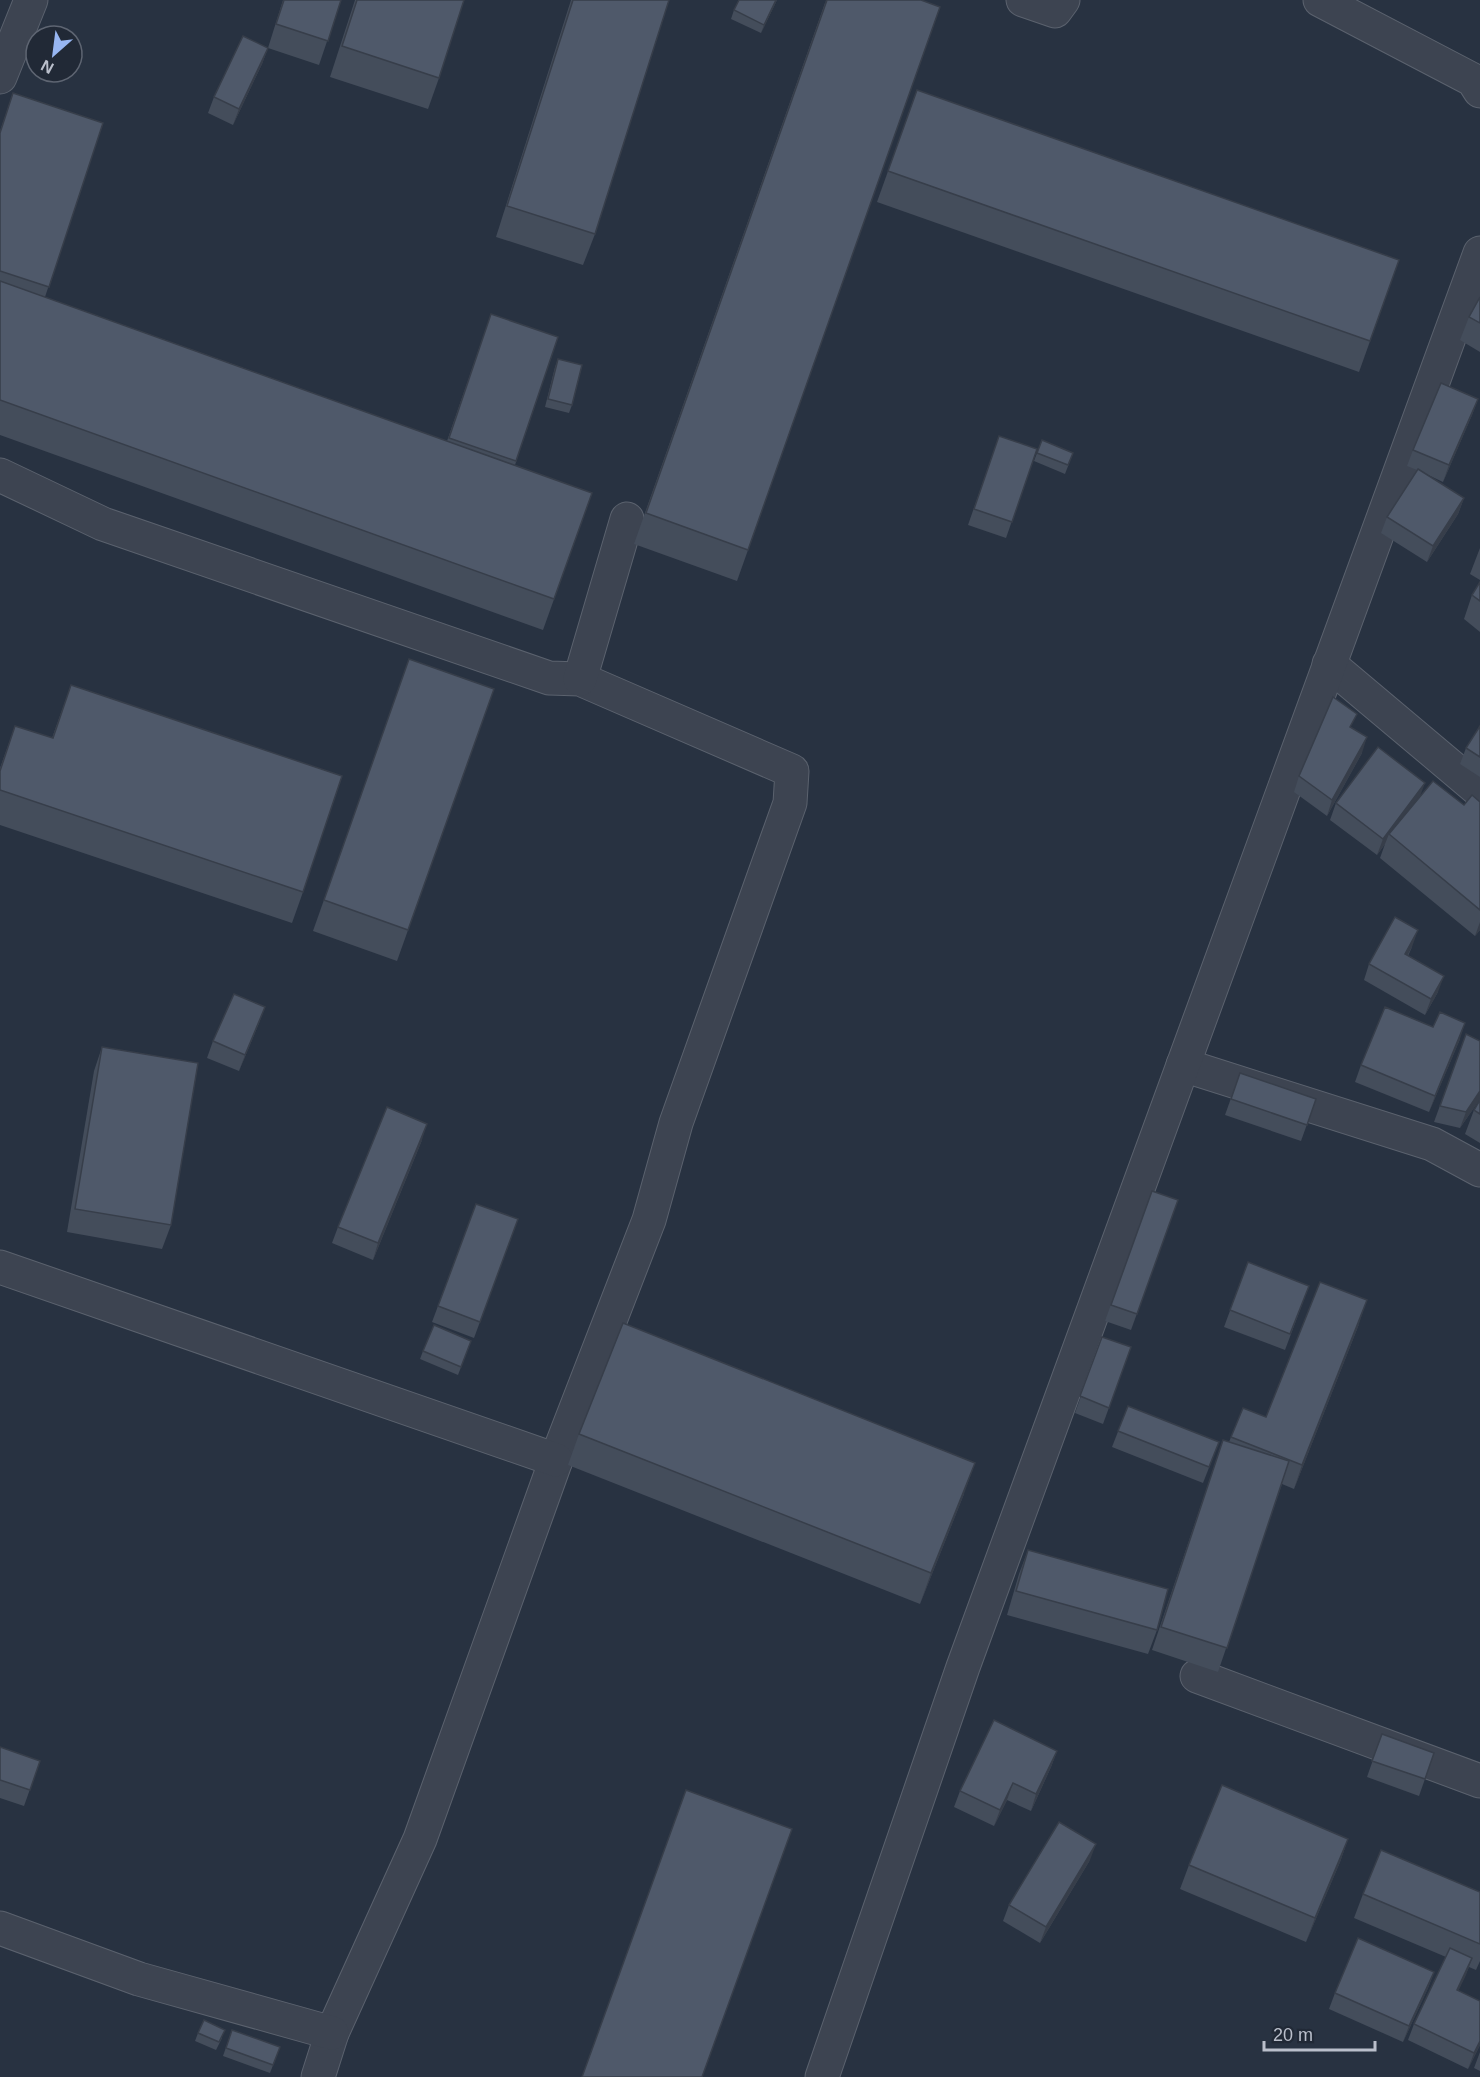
<svg xmlns="http://www.w3.org/2000/svg" width="1480" height="2077" viewBox="0 0 1480 2077" font-family="Helvetica,sans-serif">
<style>
.lines{fill:none;stroke-linecap:round;stroke-linejoin:round}
.minor-casing{stroke:#5b626e;stroke-width:35}
.minor{stroke:#3d4451;stroke-width:33}
.wall{fill:#444d5b}
.shaded-wall{fill:#373e4a}
.building{fill:#4f596a;stroke:#373e4a;stroke-width:1.5}
</style>
<rect width="100%" height="100%" fill="#283241"/>
<g class="lines">
<defs>
<g id="minor">
<polyline points="1023,0 1055,11 1063,0"/>
<polyline points="1320,0 1473,80 1480,91"/>
<polyline points="0,77 31,0"/>
<polyline points="0,475 103,524 549,678 580,679 792,771 790,803 676,1123 649,1220 556,1460 420,1839 332,2033 318,2077"/>
<polyline points="1329,664 1480,791"/>
<polyline points="580,679 627,519"/>
<polyline points="1183,1065 1432,1144 1480,1170"/>
<polyline points="0,1267 556,1460"/>
<polyline points="1197,1676 1480,1781"/>
<polyline points="0,1928 139,1979 332,2033"/>
<polyline points="822,2077 963,1667 1480,253"/>
</g>
</defs>
<use href="#minor" class="minor-casing"/>
<use href="#minor" class="minor"/>
</g>
<g class="wall">
<polygon points="283,0 341,0 319,65 268,48 262,64 233,125 208,113 214,97 268,48"/>
<polygon points="355,0 464,0 439,78 428,109 330,77"/>
<polygon points="571,0 669,0 595,234 583,265 496,237"/>
<polygon points="777,0 761,33 731,19 734,10"/>
<polygon points="826,0 748,550 737,581 634,544"/>
<polygon points="917,90 1399,260 1359,372 877,202"/>
<polygon points="13,93 103,123 45,297 447,441 491,314 558,337 515,465 592,493 543,630 0,435 0,131"/>
<polygon points="1480,297 1480,352 1460,340 1469,317"/>
<polygon points="558,359 572,405 569,413 545,407 555,367"/>
<polygon points="1478,399 1472,415 1443,482 1426,474 1464,498 1458,514 1427,562 1381,533 1387,517 1417,470 1407,466 1413,450"/>
<polygon points="999,436 1037,449 1006,538 968,525"/>
<polygon points="1037,453 1073,453 1065,474 1034,461"/>
<polygon points="1480,548 1480,580 1470,574"/>
<polygon points="1480,582 1480,632 1464,619 1472,595"/>
<polygon points="409,659 494,689 397,961 313,931"/>
<polygon points="71,685 303,892 292,923 0,825 0,768 15,726 52,738"/>
<polygon points="1480,726 1480,777 1460,764 1466,748"/>
<polygon points="1352,728 1362,753 1327,816 1294,792 1299,776"/>
<polygon points="1421,796 1464,805 1480,802 1480,930 1475,936 1380,858 1385,844 1377,855 1330,820 1336,803"/>
<polygon points="1412,947 1408,956 1438,992 1425,1015 1364,980 1369,964"/>
<polygon points="265,1007 259,1023 239,1071 207,1058 213,1041"/>
<polygon points="1433,1027 1460,1039 1429,1112 1355,1082 1361,1065"/>
<polygon points="1466,1034 1480,1041 1480,1099 1460,1128 1434,1122"/>
<polygon points="102,1047 171,1225 162,1249 67,1232 94,1071"/>
<polygon points="1240,1073 1316,1099 1301,1141 1225,1115"/>
<polygon points="1480,1100 1480,1143 1465,1134 1474,1110"/>
<polygon points="422,1140 373,1260 332,1243 338,1227"/>
<polygon points="1152,1191 1178,1200 1131,1330 1105,1321"/>
<polygon points="476,1204 518,1219 474,1338 432,1322"/>
<polygon points="1248,1262 1309,1286 1285,1350 1224,1327"/>
<polygon points="1359,1324 1294,1489 1282,1484 1218,1672 1152,1650 1223,1440 1229,1442 1243,1408 1266,1417"/>
<polygon points="1102,1337 1131,1347 1103,1424 1075,1413"/>
<polygon points="471,1341 458,1375 420,1359 423,1351"/>
<polygon points="1128,1406 1219,1442 1203,1483 1112,1447"/>
<polygon points="579,1434 964,1494 920,1604 568,1465"/>
<polygon points="1028,1550 1157,1630 1148,1654 1007,1615 1019,1574"/>
<polygon points="1382,1734 1434,1753 1419,1796 1367,1777"/>
<polygon points="0,1747 40,1761 24,1806 0,1798"/>
<polygon points="1057,1751 1051,1767 1031,1811 1007,1800 994,1826 954,1807 960,1791"/>
<polygon points="1348,1839 1340,1862 1306,1942 1180,1889 1189,1865"/>
<polygon points="1090,1860 1040,1943 1003,1921 1009,1905"/>
<polygon points="1480,1892 1480,1961 1476,1970 1469,1967 1458,1991 1480,2001 1480,2045 1468,2069 1408,2040 1414,2024 1446,1957 1354,1918 1363,1894"/>
<polygon points="1434,1972 1428,1988 1403,2042 1329,2009 1335,1993"/>
<polygon points="232,2030 280,2047 270,2073 223,2056"/>
<polygon points="198,2033 222,2038 216,2050 195,2041"/>
<polygon points="1480,2052 1480,2071 1474,2068"/>
</g>
<g class="shaded-wall">
<polygon points="776,0 777,0 761,33 764,25"/>
<polygon points="268,48 262,64 233,125 239,109"/>
<polygon points="1478,399 1472,415 1443,482 1449,465"/>
<polygon points="1464,498 1458,514 1427,562 1433,546"/>
<polygon points="1367,737 1362,753 1327,816 1332,800"/>
<polygon points="1425,783 1419,799 1389,834 1385,844 1377,855 1383,839"/>
<polygon points="1480,922 1480,930 1475,936"/>
<polygon points="1418,930 1412,947 1399,970 1405,954"/>
<polygon points="1444,976 1438,992 1425,1015 1431,999"/>
<polygon points="265,1007 259,1023 239,1071 245,1055"/>
<polygon points="1465,1023 1460,1039 1429,1112 1435,1096"/>
<polygon points="1480,1091 1480,1099 1460,1128 1466,1112"/>
<polygon points="427,1124 422,1140 373,1260 378,1243"/>
<polygon points="1367,1300 1359,1324 1294,1489 1302,1465"/>
<polygon points="975,1463 964,1494 920,1604 931,1573"/>
<polygon points="1057,1751 1051,1767 1031,1811 1036,1794"/>
<polygon points="1013,1783 1007,1800 994,1826 1000,1810"/>
<polygon points="1348,1839 1340,1862 1306,1942 1315,1918"/>
<polygon points="1096,1844 1090,1860 1040,1943 1046,1927"/>
<polygon points="1472,1958 1466,1975 1451,2006 1457,1990"/>
<polygon points="1434,1972 1428,1988 1403,2042 1409,2026"/>
<polygon points="1480,2041 1480,2045 1468,2069 1474,2053"/>
</g>
<g class="building">
<polygon points="284,0 341,0 328,41 276,24"/>
<polygon points="357,0 464,0 439,78 342,46"/>
<polygon points="573,0 669,0 595,234 507,206"/>
<polygon points="739,0 776,0 764,25 734,10"/>
<polygon points="827,0 921,0 940,7 748,550 646,513"/>
<polygon points="243,36 268,48 239,109 214,97"/>
<polygon points="917,90 1399,260 1370,341 888,171"/>
<polygon points="13,93 103,123 49,287 0,271 0,133"/>
<polygon points="0,281 592,493 554,599 0,400"/>
<polygon points="1480,297 1480,323 1469,317"/>
<polygon points="491,314 558,337 516,461 449,438"/>
<polygon points="558,359 582,365 572,405 548,399"/>
<polygon points="1441,383 1478,399 1449,465 1413,450"/>
<polygon points="999,436 1037,449 1012,522 974,509"/>
<polygon points="1042,440 1073,453 1068,465 1037,453"/>
<polygon points="1418,469 1464,498 1433,546 1387,517"/>
<polygon points="1480,582 1480,601 1472,595"/>
<polygon points="409,659 494,689 408,930 324,900"/>
<polygon points="71,685 342,776 303,892 0,790 0,771 15,726 53,738"/>
<polygon points="1333,697 1357,714 1350,727 1367,737 1332,800 1299,776"/>
<polygon points="1480,726 1480,757 1466,748"/>
<polygon points="1378,747 1425,783 1383,839 1336,803"/>
<polygon points="1433,781 1464,805 1472,795 1480,802 1480,910 1389,834"/>
<polygon points="1395,917 1418,930 1405,954 1444,976 1431,999 1369,964"/>
<polygon points="234,994 265,1007 245,1055 213,1041"/>
<polygon points="1385,1007 1433,1027 1440,1012 1465,1023 1435,1096 1361,1065"/>
<polygon points="1466,1034 1480,1041 1480,1091 1466,1112 1440,1106"/>
<polygon points="102,1047 198,1063 171,1225 75,1209"/>
<polygon points="1240,1073 1316,1099 1307,1125 1231,1099"/>
<polygon points="1480,1100 1480,1114 1474,1110"/>
<polygon points="387,1107 427,1124 378,1243 338,1227"/>
<polygon points="1152,1191 1178,1200 1137,1314 1111,1305"/>
<polygon points="476,1204 518,1219 480,1322 438,1306"/>
<polygon points="1248,1262 1309,1286 1290,1334 1230,1310"/>
<polygon points="1320,1282 1367,1300 1302,1465 1231,1437 1243,1408 1266,1417"/>
<polygon points="623,1323 975,1463 931,1573 579,1434"/>
<polygon points="434,1325 471,1341 461,1367 423,1351"/>
<polygon points="1102,1337 1131,1347 1109,1408 1080,1396"/>
<polygon points="1128,1406 1219,1442 1209,1467 1118,1431"/>
<polygon points="1223,1440 1289,1461 1227,1648 1161,1627"/>
<polygon points="1028,1550 1168,1589 1157,1630 1016,1591"/>
<polygon points="994,1720 1057,1751 1036,1794 1013,1783 1000,1810 960,1791"/>
<polygon points="1382,1734 1434,1753 1425,1779 1372,1761"/>
<polygon points="0,1747 40,1761 30,1790 0,1780"/>
<polygon points="1222,1785 1348,1839 1315,1918 1189,1865"/>
<polygon points="686,1790 792,1829 702,2077 582,2077"/>
<polygon points="1059,1822 1096,1844 1046,1927 1009,1905"/>
<polygon points="1381,1850 1480,1892 1480,1944 1363,1894"/>
<polygon points="1358,1938 1434,1972 1409,2026 1335,1993"/>
<polygon points="1450,1948 1472,1958 1457,1990 1480,2001 1480,2041 1474,2053 1414,2024"/>
<polygon points="204,2020 225,2030 219,2042 198,2033"/>
<polygon points="232,2030 280,2047 273,2065 226,2048"/>
</g>
<g transform="translate(54 54) rotate(208)"><circle r="28" fill="#212936" stroke="#5e6572" stroke-width="1.5"/>
<path d="M0-4.5L10 22L0 15L-10 22Z" fill="#97b6f2"/>
<text y="-9" font-size="16" font-weight="bold" text-anchor="middle" fill="#babfcb">N</text>
</g>
<path d="M1264 2041v9h111v-9" fill="none" stroke="#babfcb" stroke-width="3"/>
<text x="1273" y="2041" font-size="18" fill="#babfcb" stroke="#212936" stroke-width="4.5" paint-order="stroke">20 m</text>
</svg>
